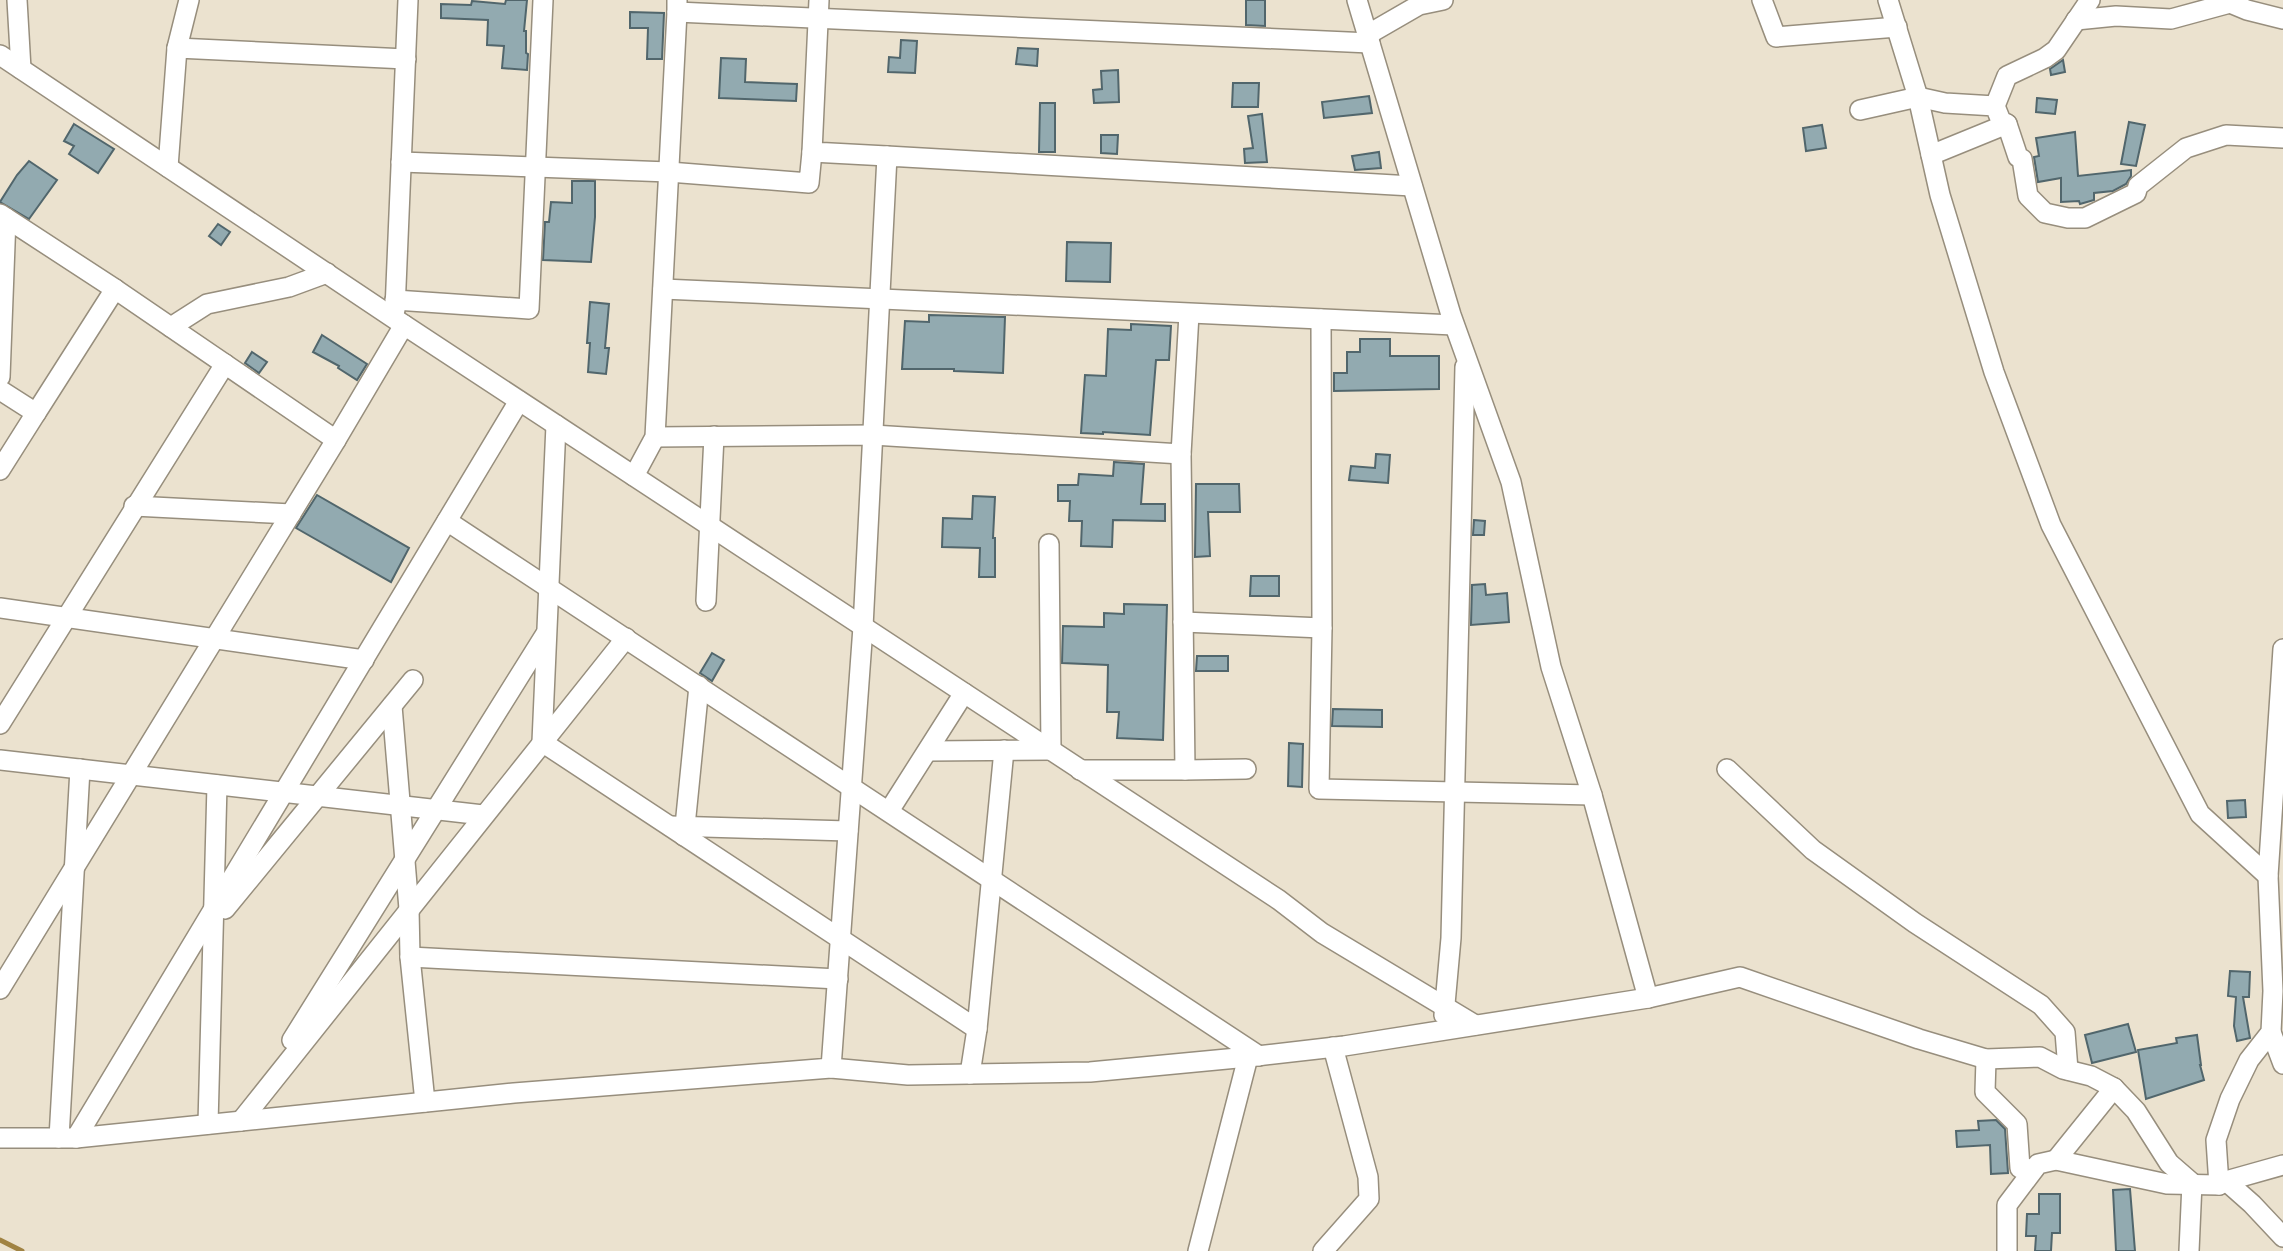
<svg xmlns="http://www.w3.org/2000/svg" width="2283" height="1251" viewBox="0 0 2283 1251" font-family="'Open Sans',sans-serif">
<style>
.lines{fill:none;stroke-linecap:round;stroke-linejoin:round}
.stream{stroke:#a08343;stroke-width:5}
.building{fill:#92aab0;stroke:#51666c;stroke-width:2}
.minor-casing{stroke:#978e7d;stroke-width:22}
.minor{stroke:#fff;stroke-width:19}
</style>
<rect width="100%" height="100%" fill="#ebe2cf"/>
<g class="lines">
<polyline class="stream" points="0,1240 22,1251"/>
</g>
<g class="building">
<polygon points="506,0 527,0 524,31 526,31 526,53 528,54 527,70 502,68 504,46 487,45 488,20 441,18 441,4 471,5 472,1 505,4"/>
<polygon points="1246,0 1265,0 1265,26 1246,25"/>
<polygon points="630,12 664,13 662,59 647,59 648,28 630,28"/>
<polygon points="901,40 917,41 915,73 888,72 889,57 900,58"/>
<polygon points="1018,48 1038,49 1037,66 1016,64"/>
<polygon points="721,58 746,59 745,82 797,84 796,101 719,98"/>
<polygon points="2063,60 2065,72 2051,75 2050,69"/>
<polygon points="1118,70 1119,102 1094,103 1093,90 1102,89 1101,71"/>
<polygon points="1233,83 1259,83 1258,107 1232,107"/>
<polygon points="1369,96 1372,113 1324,118 1322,102"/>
<polygon points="2037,98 2057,100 2055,114 2036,112"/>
<polygon points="1040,103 1055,103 1055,152 1039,152"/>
<polygon points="1262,114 1267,162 1245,163 1244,149 1253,148 1248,116"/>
<polygon points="2129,122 2145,125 2136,166 2121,164"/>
<polygon points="74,124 114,149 98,173 69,154 74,146 64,141"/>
<polygon points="1822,125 1826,148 1806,151 1803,128"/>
<polygon points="2075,132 2078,176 2131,170 2131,176 2126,184 2113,191 2094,193 2094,200 2080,204 2079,201 2061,202 2061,178 2038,182 2034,157 2039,156 2036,138"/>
<polygon points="1101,135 1118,135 1117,154 1101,153"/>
<polygon points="1379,152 1381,168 1355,170 1352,156"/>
<polygon points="29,161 57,180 29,219 0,202 17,175"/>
<polygon points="572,181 595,181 595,217 591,262 543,260 545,222 549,222 551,202 572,203"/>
<polygon points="218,224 230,232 221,245 209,236"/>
<polygon points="1067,242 1111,243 1110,282 1066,281"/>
<polygon points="590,302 609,304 605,348 609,348 606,374 588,372 590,343 587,343"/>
<polygon points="929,315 1005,317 1003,373 954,371 954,369 902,369 905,321 929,322"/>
<polygon points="1131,324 1171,326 1169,360 1156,360 1150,435 1103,432 1103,434 1081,433 1085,375 1106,376 1108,329 1131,330"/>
<polygon points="322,335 367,364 357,380 338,368 339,366 313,352"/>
<polygon points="1360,339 1390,339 1390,356 1439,356 1439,389 1334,391 1334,373 1347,373 1347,352 1360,352"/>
<polygon points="252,352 267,362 259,373 245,363"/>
<polygon points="1376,454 1390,455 1388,483 1349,480 1351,466 1375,468"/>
<polygon points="1114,462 1144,464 1141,504 1165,504 1165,521 1113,520 1112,547 1081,546 1082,521 1069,521 1070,501 1058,501 1058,485 1078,485 1079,474 1113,476"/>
<polygon points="1196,484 1239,484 1240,512 1208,512 1210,556 1195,557"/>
<polygon points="317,495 409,548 391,582 296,528"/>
<polygon points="973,496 995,497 993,538 995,538 995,577 979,577 980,548 942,547 943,518 972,519"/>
<polygon points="1474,520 1485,521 1484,535 1473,535"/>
<polygon points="1251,576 1279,576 1279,596 1250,596"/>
<polygon points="1485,584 1486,595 1507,593 1509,622 1471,625 1472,585"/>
<polygon points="1124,604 1167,605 1163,740 1117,738 1119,712 1107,712 1108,665 1062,663 1063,626 1104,627 1104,613 1124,614"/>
<polygon points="712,653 724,660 712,681 700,673"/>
<polygon points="1197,656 1228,656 1228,671 1196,671"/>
<polygon points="1333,709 1382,710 1382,727 1332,726"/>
<polygon points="1289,743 1303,744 1302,787 1288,786"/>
<polygon points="2245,800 2246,817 2228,818 2227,801"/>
<polygon points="2230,971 2250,972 2249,997 2243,997 2250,1038 2237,1041 2234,1026 2236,997 2228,996"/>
<polygon points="2128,1024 2136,1052 2092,1063 2085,1035"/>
<polygon points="2197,1035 2201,1065 2200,1065 2204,1080 2146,1099 2138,1050 2177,1043 2176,1038"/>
<polygon points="1996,1120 2005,1129 2008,1173 1991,1174 1990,1145 1957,1147 1956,1131 1979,1130 1978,1121"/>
<polygon points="2130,1189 2135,1251 2116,1251 2113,1190"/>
<polygon points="2039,1194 2060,1194 2060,1233 2052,1233 2051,1251 2035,1251 2036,1236 2026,1236 2027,1214 2039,1214"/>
</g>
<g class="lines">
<defs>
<g id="minor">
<polyline points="17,0 21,69"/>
<polyline points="677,0 677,12 1370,43"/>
<polyline points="819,0 812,152 887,156"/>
<polyline points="1357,0 1451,315 1511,482 1551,667 1592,795 1648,998"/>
<polyline points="1762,0 1776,37 1897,27"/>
<polyline points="1888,0 1918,97 1940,195 1994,372 2051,525 2200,814 2268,876"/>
<polyline points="2223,0 2247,10 2283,19"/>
<polyline points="2076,20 2116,16 2171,19 2230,3"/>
<polyline points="1367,35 1419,5 1443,0"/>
<polyline points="177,48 406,59"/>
<polyline points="0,55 395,319 1279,900 1322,933 1475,1025"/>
<polyline points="1995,106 2007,76 2045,58 2056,50 2090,0"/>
<polyline points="1860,110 1918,97 1945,103 1995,106 2001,121 2007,124 2018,157 2022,159 2028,196 2045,213 2068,218 2085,218 2136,193 2138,186 2186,148 2226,135 2283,138"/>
<polyline points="1931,155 2007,124"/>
<polyline points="401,162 669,172 809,183 812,152"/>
<polyline points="168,167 177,48 189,0"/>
<polyline points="0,214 115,289"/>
<polyline points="663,289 1454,325"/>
<polyline points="395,300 529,309 543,0"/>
<polyline points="395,310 408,0"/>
<polyline points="1321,319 1322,628 1319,789 1592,795"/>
<polyline points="171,327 207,304 289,287 327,273"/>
<polyline points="0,377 6,218"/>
<polyline points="0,390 36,413 115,289 336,440 404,325"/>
<polyline points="556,425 542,742 977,1029"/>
<polyline points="655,437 873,435 1181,454 1189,314"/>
<polyline points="0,470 36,413"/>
<polyline points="634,476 655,437 677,12"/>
<polyline points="134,506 291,514"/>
<polyline points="447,521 1259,1056"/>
<polyline points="706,601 714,436"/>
<polyline points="0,608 364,660"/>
<polyline points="1183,622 1322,628"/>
<polyline points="392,706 409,909 410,957 425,1102"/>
<polyline points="0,724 225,364"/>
<polyline points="928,751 1051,750 1049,544"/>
<polyline points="0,760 483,815"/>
<polyline points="1727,769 1813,850 1915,923 2041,1005 2065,1032 2068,1070"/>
<polyline points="1080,770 1185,770 1181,454"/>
<polyline points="1185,770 1246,769"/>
<polyline points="889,811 964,693"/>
<polyline points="670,826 848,831"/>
<polyline points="684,836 699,686"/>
<polyline points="225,909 413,680"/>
<polyline points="410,957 838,979"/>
<polyline points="0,989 336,440"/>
<polyline points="1444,1015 1451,938 1465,367"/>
<polyline points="2271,1032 2283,1064"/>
<polyline points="292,1040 545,635"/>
<polyline points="1986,1059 1985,1092 2017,1124 2020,1168 2034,1169"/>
<polyline points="831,1068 908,1075 1090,1072 1248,1057 1344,1046 1648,998 1740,977 1919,1039 1986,1059 2040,1057 2063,1069 2091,1076 2114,1088 2136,1111 2169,1163 2192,1183 2189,1251"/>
<polyline points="970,1074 977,1029 1004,750"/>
<polyline points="241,1121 626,638"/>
<polyline points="208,1124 217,785"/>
<polyline points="0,1138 76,1138 514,1093 831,1068 863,627 887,156 1412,186"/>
<polyline points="59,1138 80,769"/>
<polyline points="76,1138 519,401"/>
<polyline points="2056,1160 2114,1088"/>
<polyline points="2226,1181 2283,1165"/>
<polyline points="2219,1185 2216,1140 2230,1099 2249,1060 2271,1032 2273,991 2268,876 2283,649"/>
<polyline points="1198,1251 1248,1057"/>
<polyline points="1323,1251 1369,1199 1368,1177 1333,1047"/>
<polyline points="2007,1251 2007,1205 2038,1164 2056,1160 2167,1184 2219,1185 2226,1181 2252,1204 2283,1237"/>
</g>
</defs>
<use href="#minor" class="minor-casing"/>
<use href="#minor" class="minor"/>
</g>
</svg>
